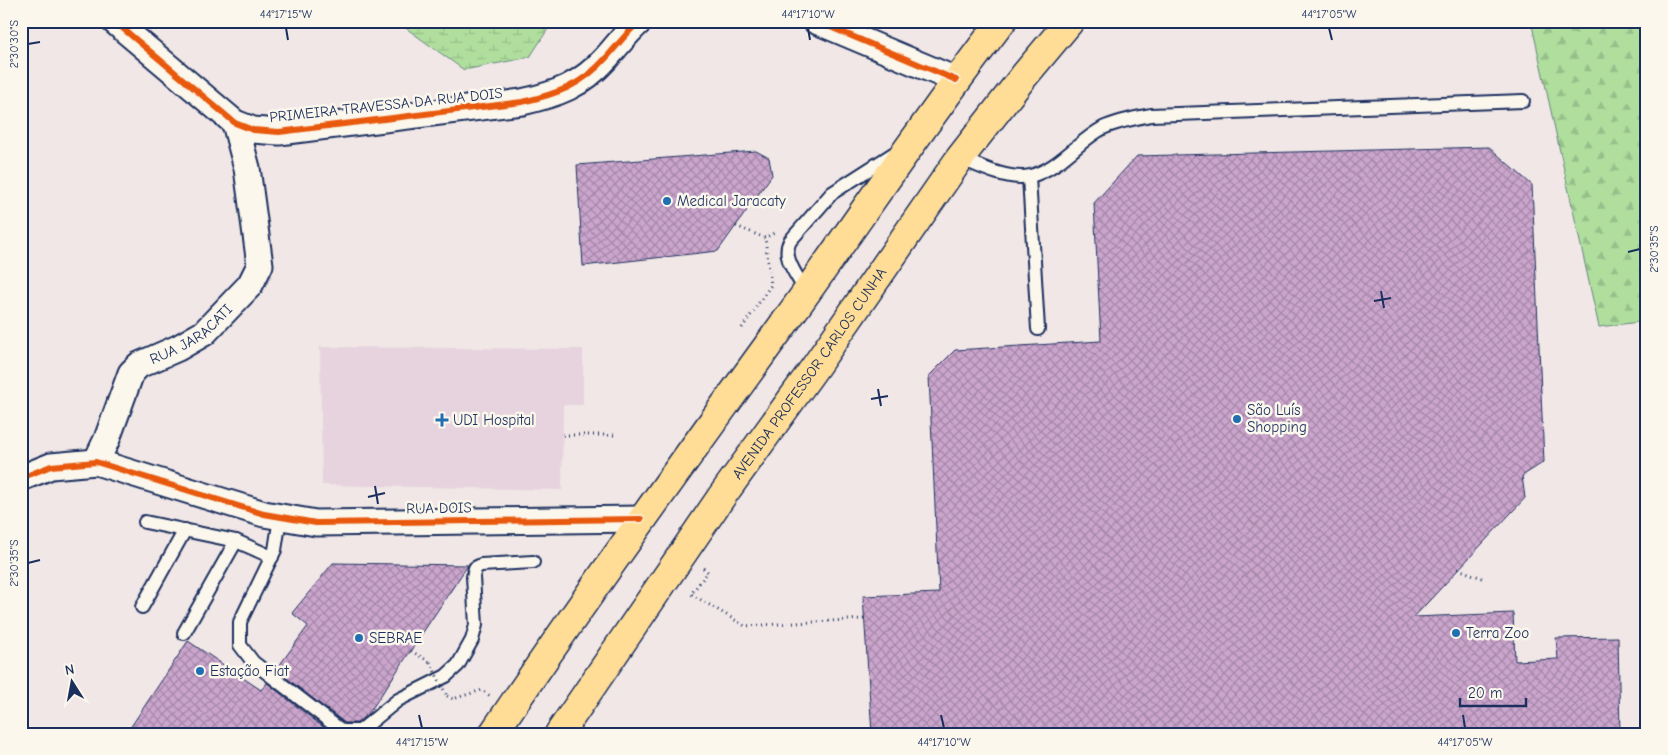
<svg xmlns="http://www.w3.org/2000/svg" width="1668" height="755" viewBox="0 0 1668 755" font-family="'Comic Neue',sans-serif">
<style>
.built{fill:#e6d3de}
.forest{fill:url(#forest-firs);stroke:#65867e}
.wetland{fill:url(#wetland-marsh);stroke:#65867e}
.building{fill:url(#building-cross-hatch);stroke:#1b2f5e}
.lines{fill:none;stroke-linecap:round;stroke-linejoin:round}
.service-casing{stroke:#1b2f5e;stroke-width:16}
.minor-casing{stroke:#1b2f5e;stroke-width:29}
.primary-casing{stroke:#1b2f5e;stroke-width:31}
.path{stroke:#1b2f5e;stroke-width:3;stroke-dasharray:1 4;stroke-linecap:butt}
.service{stroke:#fbf7ec;stroke-width:12}
.minor{stroke:#fbf7ec;stroke-width:25}
.primary{stroke:#ffdd96;stroke-width:28}
.path-bridge{stroke:#1b2f5e;stroke-width:3;stroke-dasharray:1 4;stroke-linecap:butt}
.cycleway-casing{stroke:#fbf7ec;stroke-width:9}
.cycleway{stroke:#e8590c;stroke-width:6}
.ticks{fill:none;stroke:#1b2f5e;stroke-width:2}
.poi-dot{fill:#1f6fb2;stroke:#fbf7ec;stroke-width:2}
.labels{text-anchor:middle;stroke-width:5;stroke-linejoin:round;paint-order:stroke}
.street-label{font-size:15px;fill:#1b2f5e;stroke:#fbf7ec}
.poi-label{font-size:15px;fill:#1b2f5e;stroke:#fbf7ec;text-anchor:start}
.neatline{fill:none;stroke:#1b2f5e;stroke-width:2}
.ticks-label{font-size:12px;text-anchor:middle;fill:#1b2f5e}
</style>
<defs>
<pattern id="forest-firs" width="22" height="20" patternUnits="userSpaceOnUse" patternTransform="scale(1.25)"><rect width="22" height="20" fill="#afde9d"/><path d="M5 1l3.5 6h-7zM16 11l3.5 6h-7z" fill="#96bf8a"/></pattern>
<pattern id="wetland-marsh" width="20" height="14" patternUnits="userSpaceOnUse" patternTransform="scale(1.25)"><rect width="20" height="14" fill="#afde9d"/><path d="M1 5h8M5 5V1M11 12h8M15 12V8" fill="none" stroke="#96bf8a"/></pattern>
<pattern id="building-cross-hatch" width="8" height="8" patternUnits="userSpaceOnUse" patternTransform="scale(1.25)"><rect width="8" height="8" fill="#cba5cc"/><path d="M0 0l8 8M0 8l8-8" fill="none" stroke="#a487a9"/></pattern>
</defs>
<rect width="100%" height="100%" fill="#f1e7e6"/>
<filter id="ink" filterUnits="userSpaceOnUse"><feTurbulence type="fractalNoise" baseFrequency=".02" numOctaves="2"/><feDisplacementMap in="SourceGraphic" scale="10" xChannelSelector="R" yChannelSelector="G"/><feConvolveMatrix kernelMatrix="1 2 1 2 8 2 1 2 1" color-interpolation-filters="sRGB"/></filter>
<g filter="url(#ink)">
<polygon class="built" points="320,347 583,349 583,405 563,405 562,490 322,485"/>
<polygon class="forest" points="1531,21 1647,21 1647,321 1599,327"/>
<g class="wetland">
<polygon points="396,21 553,21 530,57 464,70"/>
<polygon points="21,172 27,219 21,226"/>
</g>
<g class="building">
<polygon points="1489,147 1532,185 1544,462 1522,476 1525,498 1414,617 1513,613 1515,661 1558,659 1556,638 1618,637 1620,734 872,734 863,596 939,593 929,376 955,350 1101,341 1094,203 1137,156"/>
<polygon points="756,151 769,158 772,175 718,251 583,266 577,165"/>
<polygon points="333,563 468,565 369,713 357,723 345,723 276,670 308,626 292,613"/>
<polygon points="188,641 261,690 267,683 332,734 126,734"/>
</g>
<g class="lines">
<defs>
<g id="service">
<path d="M960 158C979 166 1009 181 1030 176 1059 169 1078 141 1103 128 1118 121 1135 118 1151 115L1523 101"/>
<polyline points="1029,177 1038,329"/>
<path d="M806 292C798 276 781 258 790 241L832 193 896 152"/>
<polyline points="280,518 275,550 240,622 240,645 253,662 342,731 360,731 398,700 446,676 458,665 472,640 476,625 473,577 475,568 481,565 533,562"/>
<polyline points="145,522 236,541 272,557"/>
<polyline points="142,607 185,530"/>
<polyline points="184,633 236,541"/>
</g>
<g id="minor">
<path d="M114 21 235 123 253 130 279 132 522 102C557 94 581 86 606 58 617 46 627 32 640 21"/>
<polyline points="816,21 956,80"/>
<path id="s1" d="M96 462 107 439 131 373 139 365 178 348 204 333 250 285 260 265 247 168 235 123"/>
<polyline points="21,478 51,466 96,462 264,514 316,523 641,519"/>
</g>
<g id="primary">
<path d="M493 734C588 593 688 455 788 318 860 219 927 117 1002 21"/>
<path id="s2" d="M559 734 722 496 815 367 960 158 1024 76 1070 21"/>
</g>
</defs>
<use href="#service" class="service-casing"/>
<use href="#minor" class="minor-casing"/>
<use href="#primary" class="primary-casing"/>
<g class="path">
<polyline points="736,226 765,238 774,233"/>
<polyline points="742,328 771,285 765,238"/>
<polyline points="563,435 614,435"/>
<polyline points="703,568 708,572 691,594 745,626 864,619"/>
<polyline points="1458,569 1482,578"/>
<polyline points="411,651 430,662"/>
<polyline points="447,696 453,699 482,690 490,696"/>
</g>
<use href="#service" class="service"/>
<use href="#minor" class="minor"/>
<use href="#primary" class="primary"/>
<polyline class="path-bridge" points="430,662 447,696"/>
<defs>
<g id="cycleway">
<path d="M114 21 235 123 253 130 279 132 522 102C557 94 581 86 606 58 617 46 627 32 640 21"/>
<polyline points="816,21 956,80"/>
<polyline points="21,478 51,466 96,462 264,514 316,523 641,519"/>
</g>
</defs>
<use href="#cycleway" class="cycleway-casing"/>
<use href="#cycleway" class="cycleway"/>
</g>
</g>
<path class="ticks" d="M286 28 288 40M808 28 810 40M1329 28 1332 40M28 44 40 42M1628 252 1640 249M1381 291 1384 308M1374 301 1391 298M878 389 881 406M871 399 888 396M375 486 378 504M368 497 385 493M28 563 40 560M419 715 422 728M941 715 944 728M1463 715 1465 728"/>
<g class="poi-dot">
<circle cx="667" cy="201" r="5"/>
<circle cx="1237" cy="419" r="5"/>
<path d="M439.5 412.5h5v5h5v5h-5v5h-5v-5h-5v-5h5z"/>
<circle cx="1456" cy="633" r="5"/>
<circle cx="359" cy="638" r="5"/>
<circle cx="200" cy="671" r="5"/>
</g>
<g class="labels">
<g class="street-label">
<text transform="translate(386 105) rotate(-6)" y="5">PRIMEIRA TRAVESSA DA RUA DOIS</text>
<text dy="5" stroke="none"><textPath href="#s1" startOffset="168">RUA JARACATI</textPath></text>
<text dy="5" stroke="none"><textPath href="#s2" startOffset="439">AVENIDA PROFESSOR CARLOS CUNHA</textPath></text>
<text transform="translate(439 508) rotate(-1)" y="5">RUA DOIS</text>
</g>
<g class="poi-label">
<text x="677" y="206">Medical Jaracaty</text>
<text x="1247" y="415">São Luís<tspan x="1247" dy="17">Shopping</tspan></text>
<text x="453" y="425">UDI Hospital</text>
<text x="1466" y="638">Terra Zoo</text>
<text x="369" y="643">SEBRAE</text>
<text x="210" y="676">Estação Fiat</text>
</g>
</g>
<rect width="1668" height="755" fill="none" stroke="#fbf7ec" stroke-width="55"/>
<g transform="translate(72 682) rotate(349)" stroke="#fbf7ec" stroke-width="4" paint-order="stroke">
<path d="M0-4L9 19L0 12L-9 19Z" fill="#1b2f5e"/>
<text y="-8" font-size="14" font-weight="bold" text-anchor="middle" fill="#1b2f5e">N</text>
</g>
<path d="M1460 698v8h66v-8" fill="none" stroke="#1b2f5e" stroke-width="2.5"/>
<text x="1468" y="698" font-size="15" fill="#1b2f5e" stroke="#fbf7ec" stroke-width="4" paint-order="stroke">20 m</text>
<rect x="28" y="28" width="1612" height="700" class="neatline"/>
<g class="ticks-label">
<text x="286" y="18">44°17'15"W</text>
<text x="808" y="18">44°17'10"W</text>
<text x="1329" y="18">44°17'05"W</text>
<text transform="translate(14 44) rotate(-90)" y="4">2°30'30"S</text>
<text transform="translate(1654 249) rotate(-90)" y="4">2°30'35"S</text>
<text transform="translate(14 563) rotate(-90)" y="4">2°30'35"S</text>
<text x="422" y="746">44°17'15"W</text>
<text x="944" y="746">44°17'10"W</text>
<text x="1465" y="746">44°17'05"W</text>
</g>
</svg>
